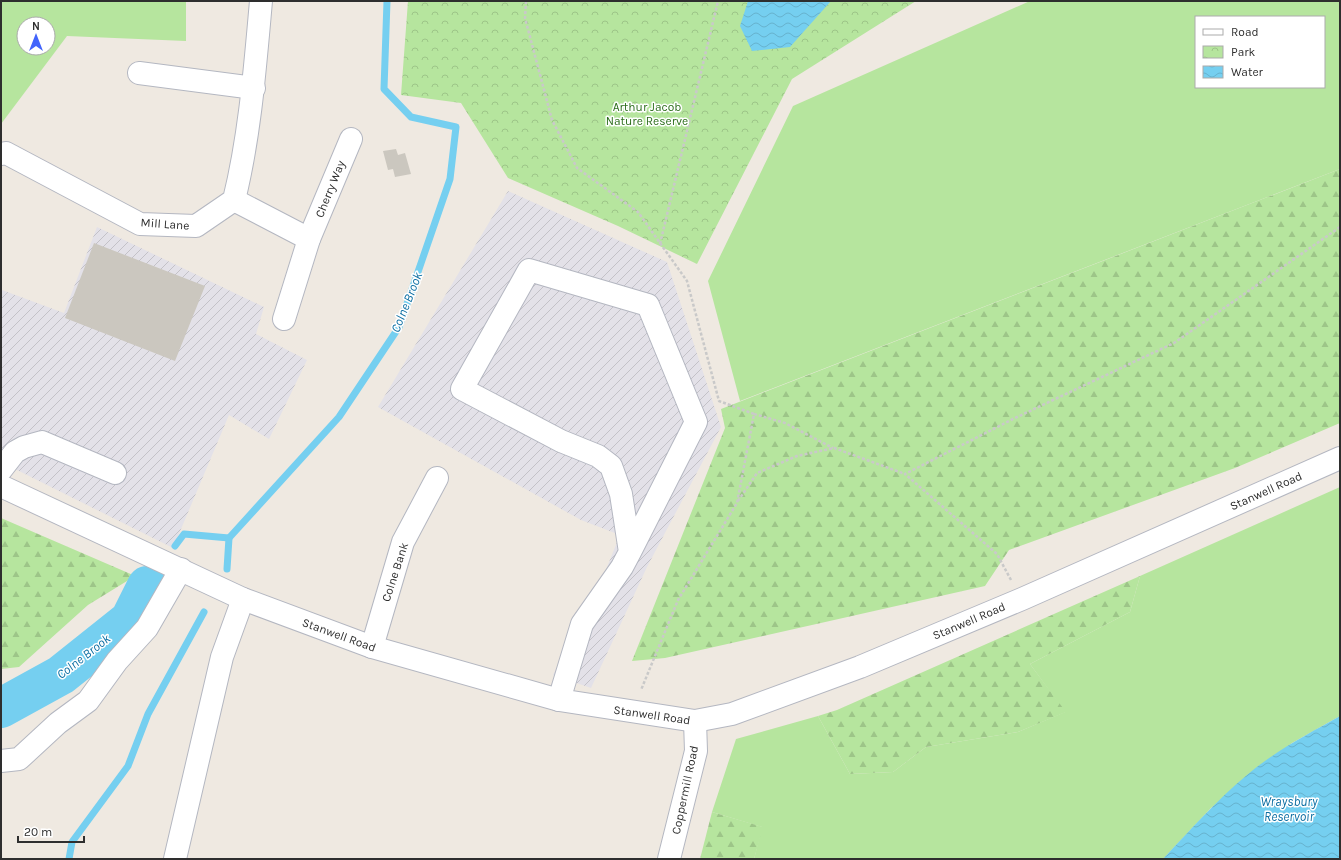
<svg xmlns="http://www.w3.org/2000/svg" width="1341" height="860" viewBox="0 0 1341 860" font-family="Karla,sans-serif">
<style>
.industrial{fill:url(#industrial-furrows)}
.grass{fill:#b6e59e;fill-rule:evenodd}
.forest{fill:url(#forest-firs)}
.park{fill:url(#park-crowns)}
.water{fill:url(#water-waves)}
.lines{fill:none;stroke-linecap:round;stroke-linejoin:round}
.stream{stroke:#75cff0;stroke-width:7}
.river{stroke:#75cff0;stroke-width:40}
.building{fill:#cbc7bf}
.minor-casing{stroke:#b4b7c1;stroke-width:24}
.path{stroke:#c9c9c9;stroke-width:2.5;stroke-dasharray:3 2;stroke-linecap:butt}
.minor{stroke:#fff;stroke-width:22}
.labels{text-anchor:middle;stroke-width:3;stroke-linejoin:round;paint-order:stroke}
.park-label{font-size:12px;fill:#2c6e1b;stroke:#fff}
.street-label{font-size:12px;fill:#2e2e2e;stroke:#fff}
.water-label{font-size:13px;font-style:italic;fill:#0d6fa3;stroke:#fff}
</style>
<defs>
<pattern id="industrial-furrows" width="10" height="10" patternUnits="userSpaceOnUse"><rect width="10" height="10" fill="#e3e1e8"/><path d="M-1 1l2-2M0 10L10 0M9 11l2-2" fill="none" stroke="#c3c1c7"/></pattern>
<pattern id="forest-firs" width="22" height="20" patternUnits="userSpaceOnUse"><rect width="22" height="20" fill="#b6e59e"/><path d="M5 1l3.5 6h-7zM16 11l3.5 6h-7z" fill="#9dc588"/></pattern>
<pattern id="park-crowns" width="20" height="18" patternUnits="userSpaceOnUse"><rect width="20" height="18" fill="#b6e59e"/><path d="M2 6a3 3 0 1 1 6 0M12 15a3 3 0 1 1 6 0" fill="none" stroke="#9dc588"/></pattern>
<pattern id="water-waves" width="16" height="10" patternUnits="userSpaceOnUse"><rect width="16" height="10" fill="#75cff0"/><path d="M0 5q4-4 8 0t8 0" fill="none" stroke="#66b2ce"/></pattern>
</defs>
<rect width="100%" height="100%" fill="#efe9e1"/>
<g class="industrial">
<polygon points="508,191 667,262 721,427 647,567 591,688 553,675 605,572 620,535 581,520 378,407"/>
<polygon points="97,227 264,307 256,334 307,360 269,439 229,415 173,548 1,462 1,292 2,290 64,313"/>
</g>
<g class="grass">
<path d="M1 1H186V41L67 36 1 124ZM24 24H48V48H24Z"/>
<path d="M1030 1H1340V169L740 401 708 281 793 106ZM1196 17H1324V87H1196Z"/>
<polygon points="1340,487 1340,716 1292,743 1211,808 1163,859 754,859 762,827 712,812 736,739 818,716 850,774 893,772 926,747 1018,732 1065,712 1030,664 1130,612 1140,576"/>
</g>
<g class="forest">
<polygon points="1340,169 1340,423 1235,468 1009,550 985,586 665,658 632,661 725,428 721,409"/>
<polygon points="1,518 133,575 127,581 88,605 19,667 1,669"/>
<polygon points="1140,576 1130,612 1030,664 1066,712 1018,732 926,747 893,772 850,774 818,716 837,710"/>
<polygon points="712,812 763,827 754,859 700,859"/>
</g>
<polygon class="park" points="408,1 916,1 792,79 697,264 618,226 508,178 461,103 401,95"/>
<g class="water">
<polygon points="748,1 831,1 790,47 752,51 740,26"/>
<path d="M1340 716V859H1163C1190 830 1217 800 1247 775 1275 751 1308 734 1340 716Z"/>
</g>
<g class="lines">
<g class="stream">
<polyline points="175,546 184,534 229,538 339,417 399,327 450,179 456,127 411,117 384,89 387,1"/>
<polyline points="227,569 229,538"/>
<polyline points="69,859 72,842 128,766 148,714 204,612"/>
</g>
<polyline class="river" points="1,708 61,675 130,620 147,586"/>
</g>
<g class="building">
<polygon points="396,149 398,155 405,153 411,174 395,177 393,169 388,170 383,151"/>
<polygon points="94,243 205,286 175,361 65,318"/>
</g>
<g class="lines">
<defs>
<g id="minor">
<polyline points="139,73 254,88"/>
<path d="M1 154 6 153 140 224 196 226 234 200C250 135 255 68 261 1"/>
<polyline points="234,200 309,239"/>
<polyline points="284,319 309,239 351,139"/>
<polyline points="1,470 15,452 24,447 42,442 115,473"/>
<polyline points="1,486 243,599 372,647 559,700 695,721 732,714 860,667 1022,599 1340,458"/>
<polyline points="372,647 403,542 437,478"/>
<polyline points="559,700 582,624 622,567 630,552 696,422 648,305 529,270 462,389 561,441 598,456 611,466 621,494 630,552"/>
<polyline points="1,761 19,759 58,723 88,701 117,661 147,628 181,569"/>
<polyline points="175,859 222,657 243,599"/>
<polyline points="669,859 696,751 695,721"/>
</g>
</defs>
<use href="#minor" class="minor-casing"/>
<g class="path">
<polyline points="526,1 525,18 552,120 577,168 638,212 687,281 719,401 754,414 737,503 678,600 641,690"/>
<polyline points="660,244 718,1"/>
<polyline points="754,414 785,423 833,448"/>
<polyline points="738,501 757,473 797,456 834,448 905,474"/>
<polyline points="1011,580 997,554 905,474 1015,418 1174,343 1340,227"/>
</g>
<use href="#minor" class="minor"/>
</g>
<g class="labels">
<g class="park-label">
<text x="647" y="111">Arthur Jacob<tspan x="647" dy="14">Nature Reserve</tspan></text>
</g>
<g class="street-label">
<text transform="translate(330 189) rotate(-68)" y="4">Cherry Way</text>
<text transform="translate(165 224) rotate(4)" y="4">Mill Lane</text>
<text transform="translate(1266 491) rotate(-24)" y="4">Stanwell Road</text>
<text transform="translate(395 572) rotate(-72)" y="4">Colne Bank</text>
<text transform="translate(969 621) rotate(-23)" y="4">Stanwell Road</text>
<text transform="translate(339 635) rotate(20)" y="4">Stanwell Road</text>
<text transform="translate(652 715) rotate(8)" y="4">Stanwell Road</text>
<text transform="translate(685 790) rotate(-78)" y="4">Coppermill Road</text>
</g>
<g class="water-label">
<text transform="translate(406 302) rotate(-68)" y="5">Colne Brook</text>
<text transform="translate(83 656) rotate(-38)" y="5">Colne Brook</text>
<text x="1289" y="806">Wraysbury<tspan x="1289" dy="15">Reservoir</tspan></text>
</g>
</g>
<rect width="1341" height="860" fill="none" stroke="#2e2e2e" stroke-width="4"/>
<rect x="1195" y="16" width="130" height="72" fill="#ffffff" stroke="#ababab"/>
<rect x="1203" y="29" width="20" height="6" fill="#ffffff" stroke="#ababab"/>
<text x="1231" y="36" font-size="12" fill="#2e2e2e">Road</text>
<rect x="1203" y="46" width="20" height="12" fill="url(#park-crowns)" stroke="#ababab"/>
<text x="1231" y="56" font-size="12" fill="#2e2e2e">Park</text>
<rect x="1203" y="66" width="20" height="12" fill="url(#water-waves)" stroke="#ababab"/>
<text x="1231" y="76" font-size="12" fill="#2e2e2e">Water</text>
<g transform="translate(36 36)"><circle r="19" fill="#ffffff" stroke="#ababab"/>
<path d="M0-3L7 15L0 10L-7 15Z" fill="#4264fb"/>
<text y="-6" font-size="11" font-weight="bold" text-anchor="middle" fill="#2e2e2e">N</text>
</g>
<path d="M18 836v6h66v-6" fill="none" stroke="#2e2e2e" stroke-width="2"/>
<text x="24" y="836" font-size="12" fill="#2e2e2e" stroke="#ffffff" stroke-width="3" paint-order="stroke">20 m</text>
</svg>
